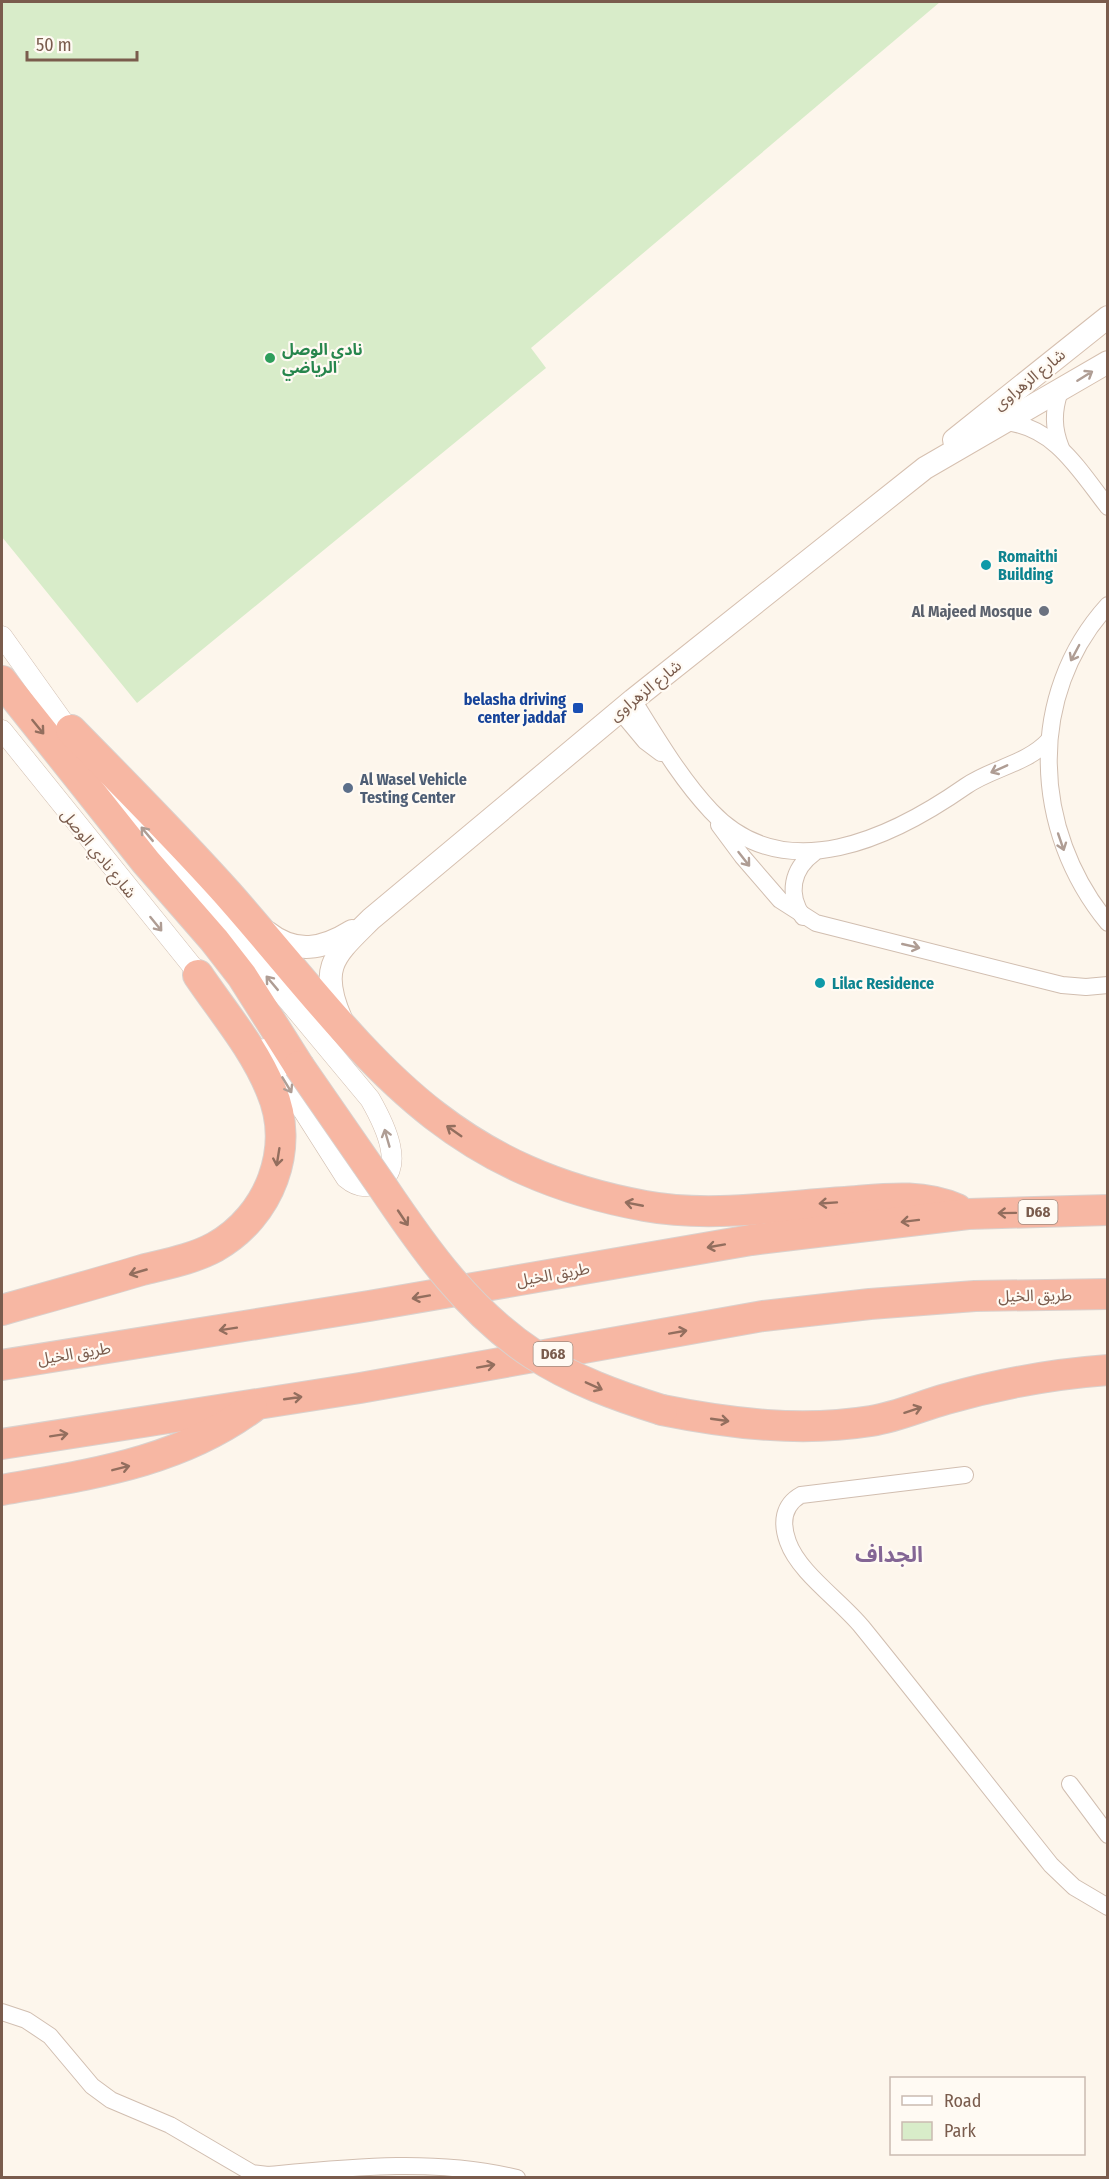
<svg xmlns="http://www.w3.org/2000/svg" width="1109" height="2179" viewBox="0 0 1109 2179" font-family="'Fira Sans Condensed','Noto Sans Arabic',sans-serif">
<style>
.green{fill:#d8ecc9}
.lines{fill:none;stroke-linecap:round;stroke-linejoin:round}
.minor-casing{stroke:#d1beb0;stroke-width:18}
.tertiary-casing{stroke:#d1beb0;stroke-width:21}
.secondary-casing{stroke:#d6c0b0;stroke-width:24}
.motorway-casing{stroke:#dad1cd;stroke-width:32}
.minor{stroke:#fff;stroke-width:16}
.tertiary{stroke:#fff;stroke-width:20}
.secondary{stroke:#fff;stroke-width:22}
.motorway{stroke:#f7b7a3;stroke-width:30}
.motorway-bridge-casing{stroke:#dad1cd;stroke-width:32;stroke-linecap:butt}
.motorway-bridge{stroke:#f7b7a3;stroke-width:30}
.oneway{stroke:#af9d94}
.oneway2{stroke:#936e5e}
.leisure-dot{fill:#2e9e5b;stroke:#fffaf3;stroke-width:2}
.culture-dot{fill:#0f9aa8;stroke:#fffaf3;stroke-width:2}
.worship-dot{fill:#6b7280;stroke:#fffaf3;stroke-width:2}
.transit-dot{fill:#1a4fb4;stroke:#fffaf3;stroke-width:2}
.service-dot{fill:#5c6f8a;stroke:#fffaf3;stroke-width:2}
.labels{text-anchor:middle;stroke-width:4.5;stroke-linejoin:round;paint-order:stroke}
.shield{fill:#fffaf3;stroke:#a28b7f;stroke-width:1.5}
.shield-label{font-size:15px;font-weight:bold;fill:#7a5c4d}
.leisure-label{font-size:16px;font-weight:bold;fill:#27864d;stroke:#fffaf3;text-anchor:start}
.street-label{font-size:16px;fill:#7a5c4d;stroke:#fffaf3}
.culture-label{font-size:16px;font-weight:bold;fill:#0d838f;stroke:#fffaf3;text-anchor:start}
.worship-label{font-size:16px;font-weight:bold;fill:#5b616d;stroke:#fffaf3;text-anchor:end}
.transit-label{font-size:16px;font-weight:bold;fill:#164399;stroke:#fffaf3;text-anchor:end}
.service-label{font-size:16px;font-weight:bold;fill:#4e5e75;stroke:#fffaf3;text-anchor:start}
.district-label{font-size:22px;font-weight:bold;fill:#846695;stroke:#fffaf3}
</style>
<rect width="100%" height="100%" fill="#fdf6ec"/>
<polygon class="green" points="2,2 940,2 531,348 546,368 137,703 2,537"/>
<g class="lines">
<defs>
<g id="minor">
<path d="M1060 391C1053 411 1053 428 1061 448"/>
<path d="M1005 422C1055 427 1079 470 1108 507"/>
<path d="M1108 605C1026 695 1032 831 1108 923"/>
<path d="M633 700C657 738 680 778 711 811 785 890 893 837 966 786 992 768 1027 764 1049 740"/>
<polyline points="620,711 645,741 661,753"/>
<polyline points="719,825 742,856 780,900 816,923 1062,985 1086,987 1108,985"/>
<path d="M803 917C787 894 792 869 814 853"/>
<path d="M965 1475 801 1495C783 1505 781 1523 788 1542 799 1573 841 1601 862 1627 926 1706 988 1786 1051 1865L1074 1887 1108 1907"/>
<polyline points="1070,1784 1108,1835"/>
<path d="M2 2012 26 2020 50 2036 92 2086 111 2100 170 2125 252 2173 268 2175C351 2167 436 2158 517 2178"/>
</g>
<g id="tertiary">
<polyline points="2,636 77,741"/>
<polyline points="2,730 205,982"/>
<path d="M106 782 370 1099C382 1120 411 1174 372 1185 362 1188 353 1184 346 1178L264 1049"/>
</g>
<g id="secondary">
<polyline points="954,440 1108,317"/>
<path d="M267 932C296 955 323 949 352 931"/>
<path d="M341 1019C318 966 335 955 371 919L633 700 925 468 1108 362"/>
</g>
<g id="motorway">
<polyline points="2,681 146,862 214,940 242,976 299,1066"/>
<path d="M71 730C124 784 178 838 228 894 361 1045 432 1167 645 1206 710 1218 780 1206 845 1202 884 1199 920 1193 957 1209"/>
<path d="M2 1310C48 1297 95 1284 142 1270 166 1264 193 1259 215 1247 270 1216 296 1148 271 1090 254 1048 223 1012 198 975"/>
<polyline points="2,1365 369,1306 751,1240 968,1214 1108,1210"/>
<path d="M662 1410C731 1424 802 1432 871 1421 897 1417 921 1406 946 1399 999 1384 1052 1374 1108 1370"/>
<polyline points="2,1444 360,1388 763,1316 870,1304 975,1296 1108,1294"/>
<path d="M2 1490C91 1474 177 1463 252 1408"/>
</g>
</defs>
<use href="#minor" class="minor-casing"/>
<use href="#tertiary" class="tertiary-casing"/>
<use href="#secondary" class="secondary-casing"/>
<use href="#motorway" class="motorway-casing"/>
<use href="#minor" class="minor"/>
<use href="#tertiary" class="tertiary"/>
<use href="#secondary" class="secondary"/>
<use href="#motorway" class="motorway"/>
<defs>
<path id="motorway-bridge" d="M299 1066C327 1106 354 1146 382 1186 425 1250 468 1311 533 1354 573 1380 617 1396 662 1410"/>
</defs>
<use href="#motorway-bridge" class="motorway-bridge-casing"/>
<use href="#motorway-bridge" class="motorway-bridge"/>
</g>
<defs><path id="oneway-shaft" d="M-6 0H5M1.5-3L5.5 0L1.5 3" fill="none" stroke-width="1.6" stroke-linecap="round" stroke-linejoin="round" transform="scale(1.5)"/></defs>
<g class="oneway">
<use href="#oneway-shaft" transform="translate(1085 376) rotate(-32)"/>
<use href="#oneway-shaft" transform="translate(1075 653) rotate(118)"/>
<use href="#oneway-shaft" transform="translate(999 769) rotate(156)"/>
<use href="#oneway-shaft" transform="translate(147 834) rotate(-130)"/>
<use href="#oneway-shaft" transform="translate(1061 842) rotate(71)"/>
<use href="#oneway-shaft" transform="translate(744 859) rotate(52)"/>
<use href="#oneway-shaft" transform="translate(156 924) rotate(51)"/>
<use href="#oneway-shaft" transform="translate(911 946) rotate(13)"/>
<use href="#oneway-shaft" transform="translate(272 983) rotate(-130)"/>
<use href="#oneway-shaft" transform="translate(287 1085) rotate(59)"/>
<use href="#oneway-shaft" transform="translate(387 1138) rotate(-106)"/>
</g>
<g class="oneway2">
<use href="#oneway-shaft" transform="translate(38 727) rotate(51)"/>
<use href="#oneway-shaft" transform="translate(454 1131) rotate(-145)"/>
<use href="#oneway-shaft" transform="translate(278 1157) rotate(99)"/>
<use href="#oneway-shaft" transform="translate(828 1203) rotate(176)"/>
<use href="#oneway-shaft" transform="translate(634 1204) rotate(-169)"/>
<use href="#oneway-shaft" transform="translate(1007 1213) rotate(179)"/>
<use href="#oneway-shaft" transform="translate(403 1218) rotate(56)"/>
<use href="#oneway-shaft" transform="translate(910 1221) rotate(173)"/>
<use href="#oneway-shaft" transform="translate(716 1246) rotate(170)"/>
<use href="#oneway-shaft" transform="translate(138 1272) rotate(164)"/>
<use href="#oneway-shaft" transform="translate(421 1297) rotate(170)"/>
<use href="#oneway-shaft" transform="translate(228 1329) rotate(171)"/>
<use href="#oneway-shaft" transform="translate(678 1332) rotate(-10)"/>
<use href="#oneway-shaft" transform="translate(486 1366) rotate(-10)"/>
<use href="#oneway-shaft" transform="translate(594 1386) rotate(24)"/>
<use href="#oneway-shaft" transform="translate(293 1398) rotate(-8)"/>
<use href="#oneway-shaft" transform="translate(913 1410) rotate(-18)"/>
<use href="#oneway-shaft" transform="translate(720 1420) rotate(8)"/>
<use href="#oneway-shaft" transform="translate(59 1435) rotate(-9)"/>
<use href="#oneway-shaft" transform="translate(121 1468) rotate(-14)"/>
</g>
<circle class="leisure-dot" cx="270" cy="358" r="6"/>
<g class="culture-dot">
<circle cx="986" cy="565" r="6"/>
<circle cx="820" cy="983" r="6"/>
</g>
<circle class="worship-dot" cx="1044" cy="611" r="6"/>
<rect class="transit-dot" x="572" y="702" width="12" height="12" rx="3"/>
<circle class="service-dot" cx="348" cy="788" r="6"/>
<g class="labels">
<g class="shield">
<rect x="1018.5" y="1200" width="39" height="24" rx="4.5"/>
<rect x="533.5" y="1342" width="39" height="24" rx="4.5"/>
</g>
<g class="shield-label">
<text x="1038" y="1217">D68</text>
<text x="553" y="1359">D68</text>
</g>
<g class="leisure-label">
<text x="282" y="355">نادي الوصل<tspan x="282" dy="18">الرياضي</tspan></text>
</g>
<g class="street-label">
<text transform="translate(1029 379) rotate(-39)" y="6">شارع الزهراوى</text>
<text transform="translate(645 690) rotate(-39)" y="6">شارع الزهراوى</text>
<text transform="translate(99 853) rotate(51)" y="6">شارع نادي الوصل</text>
<text transform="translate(553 1274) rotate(-10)" y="6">طريق الخيل</text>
<text transform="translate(1035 1295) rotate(-1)" y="6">طريق الخيل</text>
<text transform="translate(74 1353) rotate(-9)" y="6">طريق الخيل</text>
</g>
<g class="culture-label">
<text x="998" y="562">Romaithi<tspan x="998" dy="18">Building</tspan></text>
<text x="832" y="989">Lilac Residence</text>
</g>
<g class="worship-label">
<text x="1032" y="617">Al Majeed Mosque</text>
</g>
<g class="transit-label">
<text x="566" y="705">belasha driving<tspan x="566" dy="18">center jaddaf</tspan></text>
</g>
<g class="service-label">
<text x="360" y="785">Al Wasel Vehicle<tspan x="360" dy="18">Testing Center</tspan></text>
</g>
<g class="district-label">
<text x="889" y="1562">الجداف</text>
</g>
</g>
<rect width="1109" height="2179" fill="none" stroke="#7a5c4d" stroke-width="6"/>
<rect x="890" y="2077" width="195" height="78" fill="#fffaf3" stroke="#cabbb1" stroke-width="1.5"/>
<rect x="902" y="2096" width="30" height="9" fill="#ffffff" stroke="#cabbb1" stroke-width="1.5"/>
<text x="944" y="2107" font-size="18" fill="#7a5c4d">Road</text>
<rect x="902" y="2122" width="30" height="18" fill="#d8ecc9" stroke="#cabbb1" stroke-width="1.5"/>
<text x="944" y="2137" font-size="18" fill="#7a5c4d">Park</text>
<path d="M27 51v9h110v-9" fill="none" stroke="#7a5c4d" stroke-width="3"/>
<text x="36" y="51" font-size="18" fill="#7a5c4d" stroke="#fffaf3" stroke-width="4.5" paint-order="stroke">50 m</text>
</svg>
